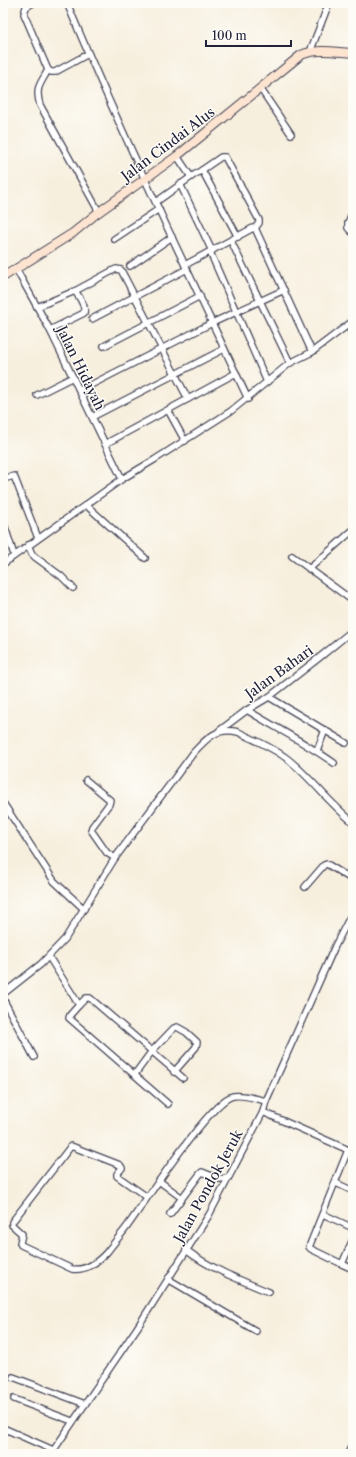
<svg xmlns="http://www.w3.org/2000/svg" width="356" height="1457" viewBox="0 0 356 1457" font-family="'Libre Caslon Text',serif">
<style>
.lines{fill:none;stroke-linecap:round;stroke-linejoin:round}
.street-casing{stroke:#424153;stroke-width:8}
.secondary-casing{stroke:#424153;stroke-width:10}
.street{stroke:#fff;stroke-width:5.5}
.secondary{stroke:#fde4d1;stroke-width:8}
.labels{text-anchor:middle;stroke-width:3;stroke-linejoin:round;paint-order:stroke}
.street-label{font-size:14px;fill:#22223b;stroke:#fdfcf7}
</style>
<rect width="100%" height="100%" fill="#fdfcf7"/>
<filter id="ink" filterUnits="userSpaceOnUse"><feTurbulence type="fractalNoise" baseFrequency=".025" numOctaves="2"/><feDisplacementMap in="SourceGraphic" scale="8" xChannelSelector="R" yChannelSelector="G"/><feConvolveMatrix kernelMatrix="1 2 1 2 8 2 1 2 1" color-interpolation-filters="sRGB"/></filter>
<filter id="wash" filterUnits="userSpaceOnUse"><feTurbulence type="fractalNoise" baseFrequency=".012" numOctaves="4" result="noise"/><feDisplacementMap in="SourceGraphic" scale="16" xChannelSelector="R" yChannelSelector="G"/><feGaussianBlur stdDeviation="0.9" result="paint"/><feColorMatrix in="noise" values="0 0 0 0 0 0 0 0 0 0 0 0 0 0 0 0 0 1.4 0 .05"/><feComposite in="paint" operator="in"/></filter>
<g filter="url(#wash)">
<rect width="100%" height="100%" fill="#f7efde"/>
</g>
<g filter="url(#ink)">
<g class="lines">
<defs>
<g id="street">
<polyline points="33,3 26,7 24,14 48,70 51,72 55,72 88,54"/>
<path d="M67 3C123 137 186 267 248 399"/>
<polyline points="310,52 329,3"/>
<path d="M48 70C40 85 35 87 40 105L99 212"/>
<polyline points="260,88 291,134"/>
<polyline points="177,156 191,177 202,170 238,237"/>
<polyline points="202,170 221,157 225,157 259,220 259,223 255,228"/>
<polyline points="180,184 212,251"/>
<polyline points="156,202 191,177"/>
<polyline points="353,211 348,223 348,228 353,233"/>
<polyline points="114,239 159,209"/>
<polyline points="231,241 290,363"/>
<polyline points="210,252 267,382"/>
<polyline points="185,265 253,228 255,228 312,352"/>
<polyline points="130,266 172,237"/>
<polyline points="16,269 50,330 122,479"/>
<polyline points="37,307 75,291 112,271 116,269 121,270 188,399"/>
<polyline points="92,319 187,269"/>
<path d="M50 330 84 313C86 305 79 297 75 291"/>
<polyline points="351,331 353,333"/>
<polyline points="104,346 200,296"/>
<polyline points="79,391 212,323 284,290"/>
<polyline points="37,395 73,377"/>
<polyline points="168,410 185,441"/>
<polyline points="92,417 224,349"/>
<polyline points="105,444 236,373"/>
<polyline points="3,479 14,476 38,538"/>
<polyline points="86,505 145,558"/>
<polyline points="3,521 14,555"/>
<polyline points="28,545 32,554 35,557 61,576 73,588"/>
<polyline points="292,556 353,601"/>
<polyline points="3,564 122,479 154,460 231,411 290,363 312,352 353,321"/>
<polyline points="309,569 353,530"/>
<polyline points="269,697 346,743"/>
<path d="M247 710C276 728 306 743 334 763"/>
<polyline points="219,731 247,710 269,697 320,657 353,630"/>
<polyline points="317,751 325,730"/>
<polyline points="86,780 110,800 109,804 92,827 91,830 107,853 115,858"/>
<polyline points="3,803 54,881 84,909"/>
<polyline points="305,887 324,865 327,864 353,880"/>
<polyline points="49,957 79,1005 70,1015 69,1018 168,1104"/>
<path d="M3 994 41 964 65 939 115 858 194 752C207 738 217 727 238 732 255 740 274 748 289 760 312 779 330 804 353 822"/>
<polyline points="3,999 34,1057"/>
<polyline points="79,1005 86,998 90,998 183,1078"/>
<polyline points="135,1074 152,1051 174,1028 177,1027 186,1032 197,1042 196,1047 174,1072"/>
<polyline points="263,1112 353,1152"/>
<polyline points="348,1150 309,1247 311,1249 342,1264 353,1239"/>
<polyline points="159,1181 182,1198"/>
<polyline points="336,1183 353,1191"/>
<path d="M147 1197 117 1176V1174L122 1168 120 1165 71 1146 12 1222V1225L22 1234 20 1243 21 1245 72 1269C85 1271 98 1262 107 1252 113 1244 120 1236 126 1228 143 1205 211 1100 233 1096 244 1094 256 1099 266 1101"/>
<polyline points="170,1214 200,1174 202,1172 219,1179 228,1178"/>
<polyline points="323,1214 353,1228"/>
<path d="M186 1250C211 1269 240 1280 269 1292"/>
<polyline points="342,1264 353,1269"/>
<polyline points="168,1279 256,1331"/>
<polyline points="13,1377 85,1404"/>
<polyline points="14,1399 72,1421"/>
<polyline points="3,1428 53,1450"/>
<polyline points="51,1454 137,1328 209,1215 263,1112 266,1101 335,946 353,911"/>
<polyline points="348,1454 353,1442"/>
</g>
<path id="secondary" d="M3 277 73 233 96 214 177 156 301 55C317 48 336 52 353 53"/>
</defs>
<use href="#street" class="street-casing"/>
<use href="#secondary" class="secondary-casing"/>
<use href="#street" class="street"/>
<use href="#secondary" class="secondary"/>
</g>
</g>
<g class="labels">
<g class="street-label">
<text transform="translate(168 144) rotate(-37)" y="5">Jalan Cindai Alus</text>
<text transform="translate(81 368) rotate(64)" y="5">Jalan Hidayah</text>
<text transform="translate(279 672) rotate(-36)" y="5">Jalan Bahari</text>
<text transform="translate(208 1186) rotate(-61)" y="5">Jalan Pondok Jeruk</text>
</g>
</g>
<rect width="356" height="1457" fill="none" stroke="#fdfcf7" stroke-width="16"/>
<path d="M206 40v6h85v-6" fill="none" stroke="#22223b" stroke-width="2"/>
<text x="212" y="40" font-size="12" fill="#22223b" stroke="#fdfcf7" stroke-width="3" paint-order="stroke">100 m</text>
</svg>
